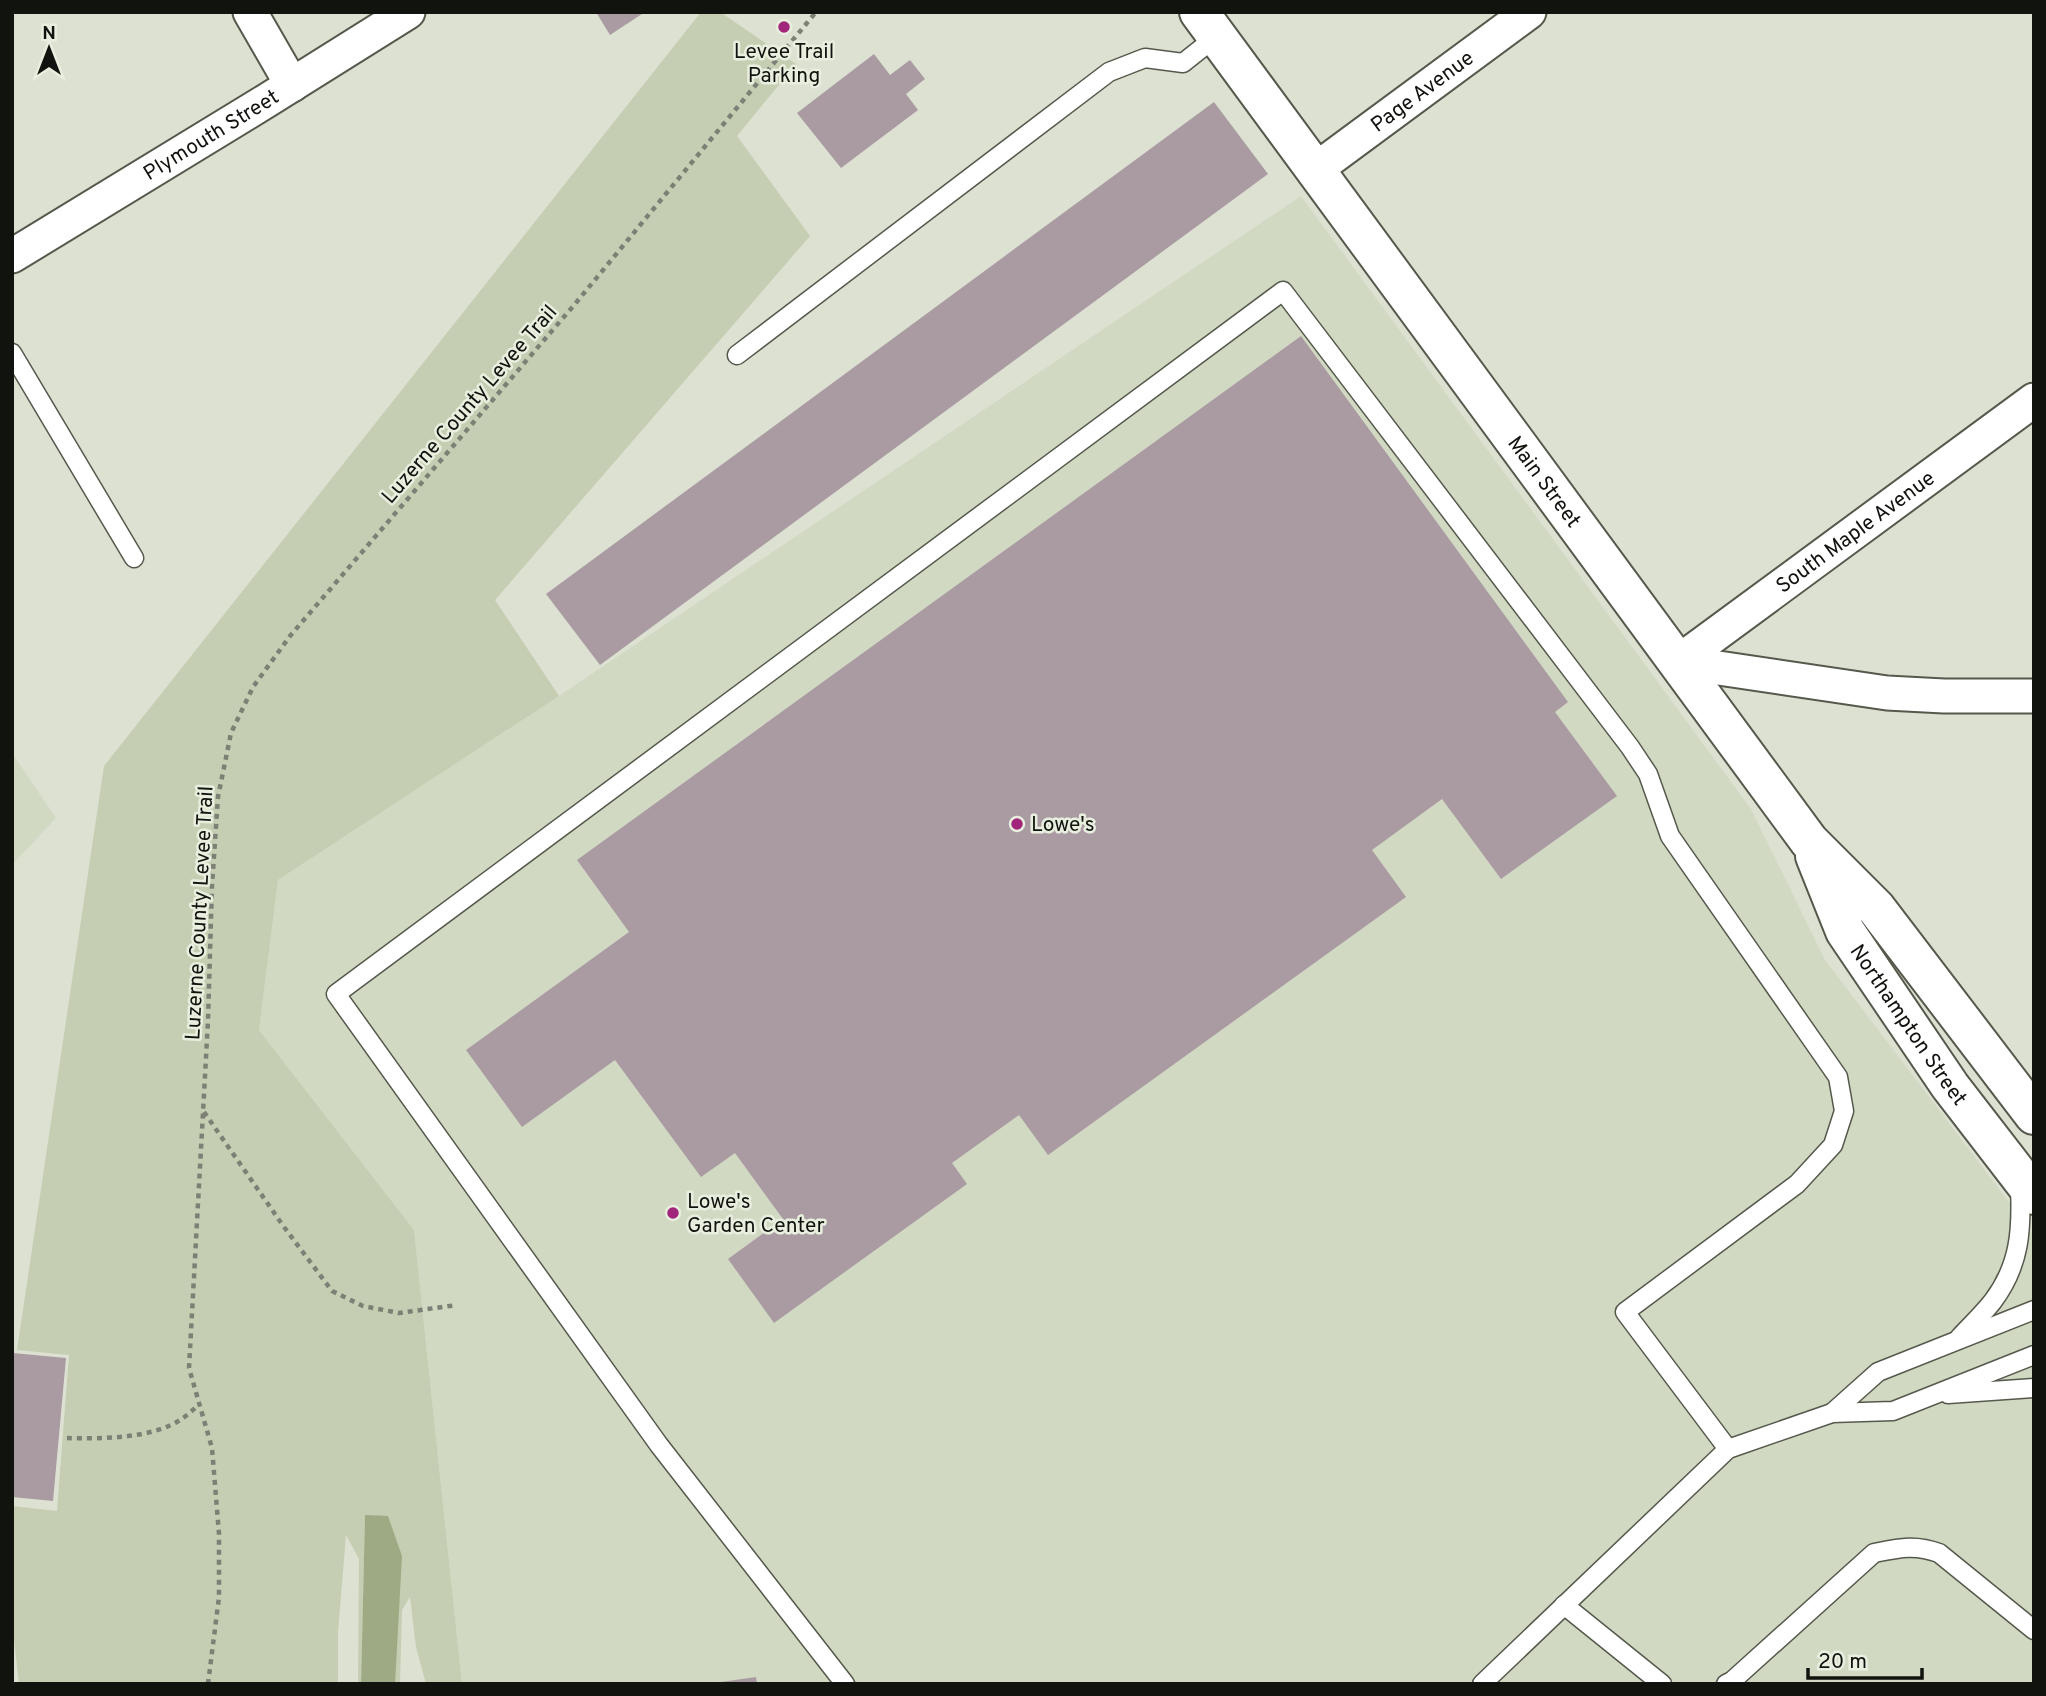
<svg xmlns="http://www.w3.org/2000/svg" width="2046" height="1696" viewBox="0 0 2046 1696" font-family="Overpass,sans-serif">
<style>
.built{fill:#d1d9c3}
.green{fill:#c5ceb2}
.water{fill:#9eaa83}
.building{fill:#aa9ba3}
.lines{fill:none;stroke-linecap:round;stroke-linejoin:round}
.service-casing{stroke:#55594c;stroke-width:21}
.minor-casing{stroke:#55594c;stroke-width:37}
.tertiary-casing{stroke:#55594c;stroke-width:42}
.path{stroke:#7c8075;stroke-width:4.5;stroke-dasharray:5 5;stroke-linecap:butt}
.service{stroke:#fff;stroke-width:18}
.minor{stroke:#fff;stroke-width:33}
.tertiary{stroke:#fff;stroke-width:38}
.poi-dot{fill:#a1267b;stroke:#e9efdf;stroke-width:2.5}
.labels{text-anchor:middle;stroke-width:5;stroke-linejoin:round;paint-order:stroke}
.poi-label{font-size:21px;fill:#11130e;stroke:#e9efdf;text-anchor:start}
.street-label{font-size:21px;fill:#11130e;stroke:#e9efdf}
</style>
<rect width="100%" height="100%" fill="#dce1d2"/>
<g class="built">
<polygon points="1301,196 1751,809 1825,960 2034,1235 2034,1684 462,1684 414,1230 259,1030 278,880 559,696"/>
<polygon points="12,753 56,818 12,865"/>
</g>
<polygon class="green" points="701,12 720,12 796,64 737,136 810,236 495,600 559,696 278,880 259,1030 414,1230 462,1684 426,1684 416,1647 410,1597 402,1610 400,1684 395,1684 365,1516 361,1684 358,1684 359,1559 346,1535 338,1632 338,1684 19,1684 12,1622 12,1506 57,1511 69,1355 17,1350 104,766"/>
<polygon class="water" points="365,1515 388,1516 402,1556 395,1684 361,1684"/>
<g class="building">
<polygon points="596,12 645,12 610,35"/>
<polygon points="874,54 890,75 910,60 925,79 906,94 918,110 841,168 797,113"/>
<polygon points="1214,102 1268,174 600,665 546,594"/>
<polygon points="1301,336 1568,702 1555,712 1617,796 1501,879 1442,799 1372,850 1406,897 1048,1155 1019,1115 952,1163 967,1184 774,1323 728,1259 783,1219 735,1153 701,1177 615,1060 522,1127 466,1050 629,932 577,860"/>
<polygon points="13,1353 66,1358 53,1501 12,1497"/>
<polygon points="756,1677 757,1684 721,1684 721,1682"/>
</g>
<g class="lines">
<defs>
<g id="service">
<polyline points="12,353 134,558"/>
<polyline points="737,355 1109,72 1145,58 1183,63 1217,36"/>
<path d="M1959 1338C1970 1326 1983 1314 1993 1301 2020 1265 2022 1230 2020 1186"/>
<polyline points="1948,1394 2034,1388"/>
<polyline points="1832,1413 1878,1372 2034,1310"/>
<polyline points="1564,1605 1662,1684"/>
<polyline points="845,1684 659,1445 336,994 1283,291 1630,747 1648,774 1670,836 1838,1077 1844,1111 1833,1145 1797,1184 1625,1312 1728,1449"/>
<polyline points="1482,1684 1728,1449 1832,1413 1893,1411 2034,1355"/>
<path d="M1726 1684 1732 1681 1874 1553C1899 1548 1915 1544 1939 1553L2034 1630"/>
</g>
<g id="minor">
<polyline points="250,12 292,85"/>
<path id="s1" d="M1315 170 1529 12"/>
<path id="s2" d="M12 256 266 101 408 12"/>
<path id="s3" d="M1678 662 2034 400"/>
<polyline points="1678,662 1887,693 1944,696 2034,696"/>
</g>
<g id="tertiary">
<path id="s4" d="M1199 12 1809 841 1876 908 2034 1115"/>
<path id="s5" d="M1815 856 1845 931 1950 1086 2034 1195"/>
</g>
</defs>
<use href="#service" class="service-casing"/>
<use href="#minor" class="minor-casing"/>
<use href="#tertiary" class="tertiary-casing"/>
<g class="path">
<polyline points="204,1112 284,1227 332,1291 363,1306 399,1313 457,1305"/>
<path d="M67 1438C101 1439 154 1439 183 1418 189 1414 194 1409 199 1404"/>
<polyline points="208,1684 219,1597 219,1534 212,1448 189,1368 208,1021 212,886 218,797 231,733 253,687 290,636 575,304 816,12"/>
</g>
<use href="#service" class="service"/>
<use href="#minor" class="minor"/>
<use href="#tertiary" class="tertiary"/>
</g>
<g class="poi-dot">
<circle cx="784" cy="27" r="7"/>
<circle cx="1017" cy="824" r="7"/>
<circle cx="673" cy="1213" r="7"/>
</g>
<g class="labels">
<g class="poi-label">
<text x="784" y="58" text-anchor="middle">Levee Trail<tspan x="784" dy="24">Parking</tspan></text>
<text x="1031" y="831">Lowe's</text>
<text x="687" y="1208">Lowe's<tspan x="687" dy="24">Garden Center</tspan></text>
</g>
<g class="street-label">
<text dy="7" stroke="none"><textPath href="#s1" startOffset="133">Page Avenue</textPath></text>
<text dy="7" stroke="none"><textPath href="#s2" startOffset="233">Plymouth Street</textPath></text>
<text transform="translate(469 404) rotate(-49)" y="7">Luzerne County Levee Trail</text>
<text dy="7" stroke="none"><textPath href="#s4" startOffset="583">Main Street</textPath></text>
<text dy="7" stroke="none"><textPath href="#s3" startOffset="220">South Maple Avenue</textPath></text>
<text transform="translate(199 913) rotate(-87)" y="7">Luzerne County Levee Trail</text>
<text dy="7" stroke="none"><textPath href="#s5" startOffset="194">Northampton Street</textPath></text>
</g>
</g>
<rect width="2046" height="1696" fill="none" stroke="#11130e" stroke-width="28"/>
<g transform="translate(49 49)" stroke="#e9efdf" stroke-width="5" paint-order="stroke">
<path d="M0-5L12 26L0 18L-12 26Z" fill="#11130e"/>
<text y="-10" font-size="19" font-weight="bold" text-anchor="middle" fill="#11130e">N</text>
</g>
<path d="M1808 1668v10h114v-10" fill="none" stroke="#11130e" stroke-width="3.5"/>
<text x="1818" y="1668" font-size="21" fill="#11130e" stroke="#e9efdf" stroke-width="5" paint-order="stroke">20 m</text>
</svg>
